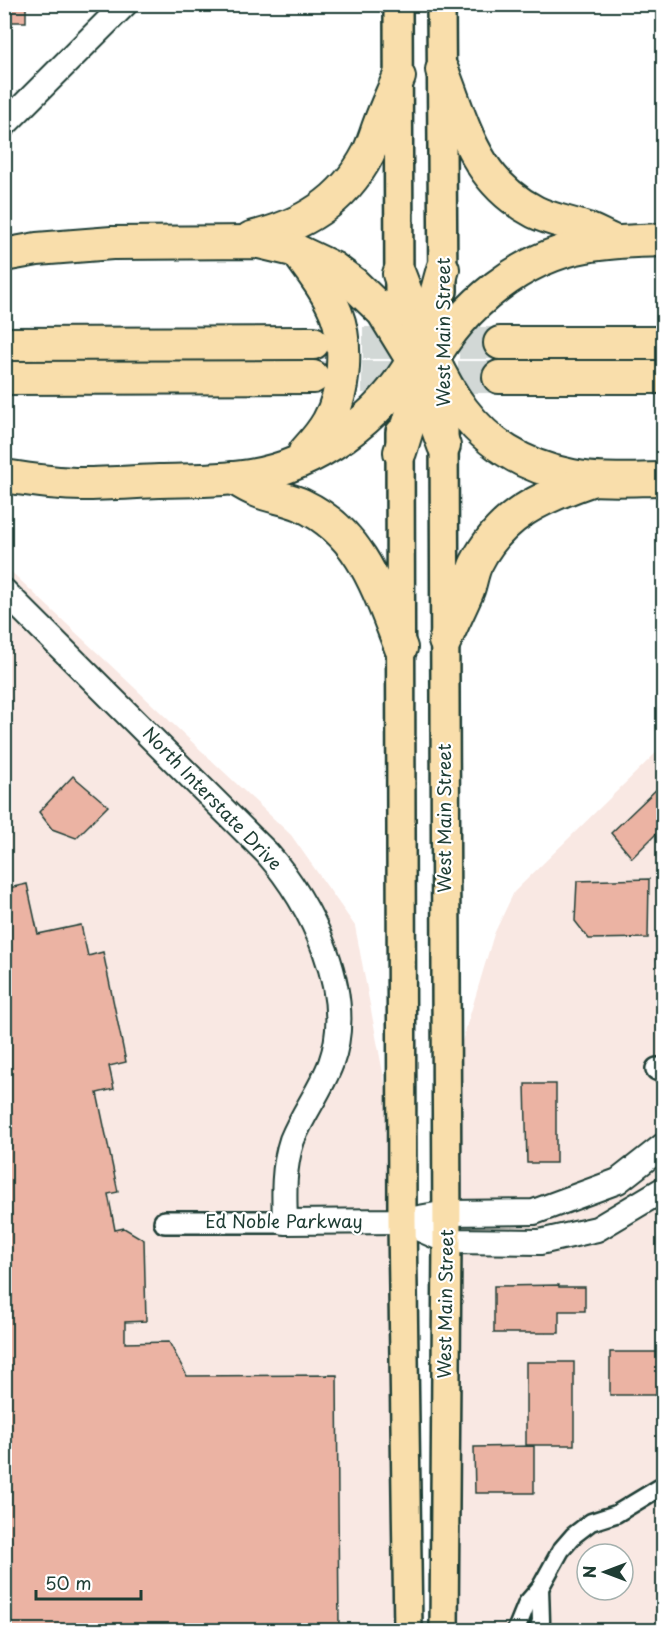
<svg xmlns="http://www.w3.org/2000/svg" width="668" height="1635" viewBox="0 0 668 1635" font-family="'Playpen Sans',sans-serif">
<style>
.built{fill:#f9e8e3;fill-rule:evenodd}
.building{fill:#ebb3a3;stroke:#1f3d34;stroke-width:1.5}
.lines{fill:none;stroke-linecap:round;stroke-linejoin:round}
.motorway-tunnel{stroke:#d2d8d6;stroke-width:32;stroke-dasharray:32 16;stroke-linecap:butt}
.minor-casing{stroke:#1f3d34;stroke-width:21}
.tertiary-casing{stroke:#1f3d34;stroke-width:26}
.secondary-casing{stroke:#1f3d34;stroke-width:28}
.primary-casing{stroke:#1f3d34;stroke-width:32}
.motorway-casing{stroke:#1f3d34;stroke-width:36}
.minor{stroke:#fff;stroke-width:16}
.tertiary{stroke:#fff;stroke-width:21}
.secondary{stroke:#fff;stroke-width:24}
.primary{stroke:#f9deab;stroke-width:27}
.motorway{stroke:#f9deab;stroke-width:32}
.labels{text-anchor:middle;stroke-width:4.5;stroke-linejoin:round;paint-order:stroke}
.street-label{font-size:18px;fill:#1f3d34;stroke:#fff}
</style>
<rect width="100%" height="100%" fill="#fff"/>
<filter id="ink" filterUnits="userSpaceOnUse"><feTurbulence type="fractalNoise" baseFrequency=".0167" numOctaves="2"/><feDisplacementMap in="SourceGraphic" scale="12" xChannelSelector="R" yChannelSelector="G"/><feConvolveMatrix kernelMatrix="1 2 1 2 8 2 1 2 1" color-interpolation-filters="sRGB"/></filter>
<g filter="url(#ink)">
<g class="built">
<polygon points="4,565 291,835 355,926 391,1115 404,1630 5,1630"/>
<path d="M663 746V1630H453L456 1062 494 934 514 892ZM587 1554H623V1590H587Z"/>
</g>
<g class="building">
<rect x="5" y="4" width="21" height="18"/>
<polygon points="73,776 108,806 76,838 52,829 39,812"/>
<polygon points="663,783 663,827 632,858 611,833"/>
<polygon points="649,879 648,938 589,939 575,921 577,881"/>
<polygon points="27,884 38,934 81,925 88,956 103,952 126,1062 109,1066 114,1089 97,1093 118,1192 108,1194 115,1230 124,1228 144,1240 146,1321 125,1322 125,1343 169,1342 187,1376 337,1375 339,1630 164,1630 164,1626 126,1626 126,1630 4,1630 4,889"/>
<polygon points="525,1084 556,1084 556,1163 527,1163"/>
<polygon points="559,1285 559,1287 585,1287 585,1311 559,1311 559,1333 494,1333 494,1286"/>
<rect x="610" y="1352" width="53" height="43"/>
<rect x="526" y="1362" width="48" height="83"/>
<polygon points="534,1446 534,1493 475,1493 474,1447"/>
</g>
<g class="lines">
<g class="motorway-tunnel">
<polyline points="315,343 500,343"/>
<polyline points="314,377 499,377"/>
</g>
<defs>
<g id="minor">
<polyline points="516,1630 527,1603 540,1588 561,1550 574,1535 591,1522 616,1514 664,1485"/>
<polyline points="538,1630 541,1621 540,1588"/>
</g>
<g id="tertiary">
<polyline points="657,1069 664,1072"/>
<polyline points="165,1222 285,1222"/>
</g>
<g id="secondary">
<polyline points="4,125 125,4"/>
<path d="M4 591 267 853C312 904 356 994 331 1063 321 1090 303 1113 292 1140 283 1167 284 1194 285 1222L402 1221 447 1213 534 1212 618 1181 664 1145"/>
<polyline points="402,1221 447,1241 540,1242 597,1229 664,1189"/>
</g>
<g id="primary">
<polyline points="398,4 399,294"/>
<polyline points="441,4 443,291"/>
<polyline points="444,426 447,1241 444,1630"/>
<polyline points="400,432 402,1221 408,1630"/>
</g>
<g id="motorway">
<path d="M442 70C465 128 475 181 535 212 551 220 567 222 584 228 594 231 603 237 613 241"/>
<path d="M251 238C302 226 343 202 368 154 372 146 375 137 378 128 384 111 392 94 399 77"/>
<path d="M299 254C312 272 327 291 336 313 348 344 345 393 328 422 322 433 313 443 305 452"/>
<polyline points="4,255 37,249 112,243 259,242 297,251 333,268 353,283 383,312 413,361 444,446"/>
<path d="M399 274C435 367 459 454 572 476 602 482 634 479 664 479"/>
<polyline points="500,343 664,343"/>
<polyline points="4,344 313,343"/>
<polyline points="499,377 664,377"/>
<polyline points="4,378 313,377"/>
<path d="M400 452C410 422 417 389 432 361 463 305 522 257 586 246 611 241 637 241 664 240"/>
<path d="M4 476C30 480 56 484 82 484 108 484 133 482 159 481 189 480 221 481 250 476 315 466 381 418 413 360 428 333 434 299 443 269"/>
<path d="M233 478C241 482 249 488 258 491 272 497 288 498 302 505 363 534 378 590 401 648"/>
<path d="M445 641C452 624 461 607 468 590 471 582 472 572 476 564 501 514 542 497 591 480"/>
</g>
</defs>
<use href="#minor" class="minor-casing"/>
<use href="#tertiary" class="tertiary-casing"/>
<use href="#secondary" class="secondary-casing"/>
<use href="#primary" class="primary-casing"/>
<use href="#motorway" class="motorway-casing"/>
<use href="#minor" class="minor"/>
<use href="#tertiary" class="tertiary"/>
<use href="#secondary" class="secondary"/>
<use href="#primary" class="primary"/>
<use href="#motorway" class="motorway"/>
</g>
</g>
<g class="labels">
<g class="street-label">
<text transform="translate(444 332) rotate(-90)" y="6">West Main Street</text>
<text transform="translate(212 799) rotate(46)" y="6">North Interstate Drive</text>
<text transform="translate(445 818) rotate(-90)" y="6">West Main Street</text>
<text x="284" y="1228">Ed Noble Parkway</text>
<text transform="translate(446 1304) rotate(-89)" y="6">West Main Street</text>
</g>
</g>
<rect width="668" height="1635" fill="none" stroke="#fff" stroke-width="24"/>
<rect x="12" y="12" width="644" height="1611" fill="none" stroke="#1f3d34" stroke-width="2" filter="url(#ink)"/>
<g transform="translate(605 1572) rotate(270)"><circle r="28" fill="#ffffff" stroke="#a5b1ae" stroke-width="1.5"/>
<path d="M0-4.5L10 22L0 15L-10 22Z" fill="#1f3d34"/>
<text y="-9" font-size="16" font-weight="bold" text-anchor="middle" fill="#1f3d34">N</text>
</g>
<path d="M36 1590v9h105v-9" fill="none" stroke="#1f3d34" stroke-width="3"/>
<text x="45" y="1590" font-size="18" fill="#1f3d34" stroke="#ffffff" stroke-width="4.5" paint-order="stroke">50 m</text>
</svg>
